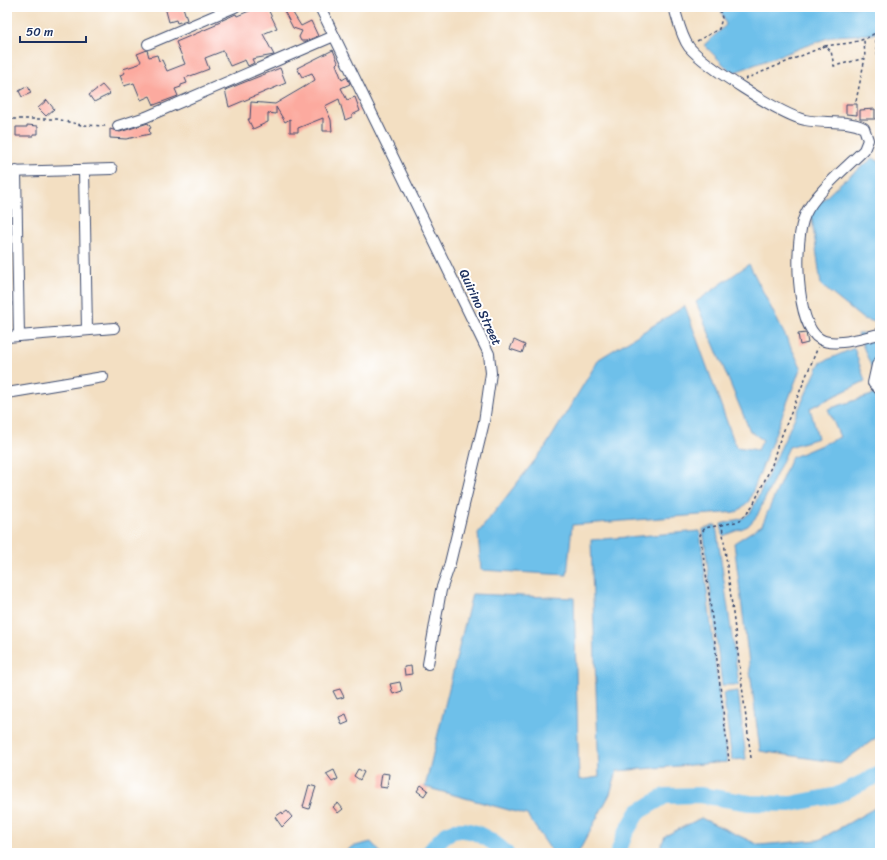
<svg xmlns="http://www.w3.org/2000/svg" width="887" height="860" viewBox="0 0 887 860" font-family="Sriracha,sans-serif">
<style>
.water{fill:#6ec0ea;stroke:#4478a4}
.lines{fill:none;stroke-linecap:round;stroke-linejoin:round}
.river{stroke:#6ec0ea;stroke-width:16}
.building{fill:#fcaa9f}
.minor-casing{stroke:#3b496d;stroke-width:12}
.path{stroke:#3b496d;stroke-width:1.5;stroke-dasharray:3 3;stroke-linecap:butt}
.minor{stroke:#fff;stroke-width:10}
.labels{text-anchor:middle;stroke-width:4;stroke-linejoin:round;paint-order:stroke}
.street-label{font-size:13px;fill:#1b2f5e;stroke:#fff}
</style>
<rect width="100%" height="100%" fill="#fff"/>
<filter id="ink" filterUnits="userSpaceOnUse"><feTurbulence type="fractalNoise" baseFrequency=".025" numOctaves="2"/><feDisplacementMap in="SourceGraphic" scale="8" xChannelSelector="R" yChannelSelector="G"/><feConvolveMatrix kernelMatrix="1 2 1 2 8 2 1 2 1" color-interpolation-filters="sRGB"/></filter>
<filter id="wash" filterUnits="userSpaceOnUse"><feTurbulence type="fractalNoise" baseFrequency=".012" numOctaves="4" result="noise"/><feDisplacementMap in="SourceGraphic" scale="16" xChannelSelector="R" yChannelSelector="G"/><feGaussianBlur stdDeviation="0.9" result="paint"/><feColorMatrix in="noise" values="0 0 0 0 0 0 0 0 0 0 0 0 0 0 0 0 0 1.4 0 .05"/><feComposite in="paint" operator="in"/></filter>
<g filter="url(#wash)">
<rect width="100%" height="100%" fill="#f3dfc2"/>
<g class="water">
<polygon points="720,7 880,7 880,25 874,34 833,36 732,73 704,45 726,25"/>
<polygon points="873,158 880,162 880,323 863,319 821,285 811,211 843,181"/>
<polygon points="749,264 801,367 749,501 737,512 572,525 567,575 481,570 478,533 546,446 599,359 685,306 736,447 758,450 763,440 750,431 696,302"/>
<polygon points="858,334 880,334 880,361 873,371"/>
<polygon points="854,348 865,381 810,408 818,438 789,447 757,516 748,526 723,536 721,524 743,518 751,512 820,363"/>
<polygon points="875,394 880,416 880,735 841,763 760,751 734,543 762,525 791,458 840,437 828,409"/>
<polygon points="716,525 739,685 722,685 703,529"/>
<polygon points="700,531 727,762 617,771 610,794 578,853 553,853 527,815 425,787 472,594 574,598 579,780 599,777 591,540"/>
<polygon points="738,691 746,759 732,760 723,693"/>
<polygon points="880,805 880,853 658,853 665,836 701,818 759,845 819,840"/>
<polygon points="371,842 381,853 345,853 351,847"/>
</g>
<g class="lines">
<g class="river">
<path d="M429 853C434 847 440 838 447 834 466 822 492 840 506 853"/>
<polyline points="618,853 625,834 638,812 665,796 700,795 750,803 791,804 837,795 880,774"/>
</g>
</g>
<g id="blocks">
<g class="building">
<polygon points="165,7 183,7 187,20 177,23 176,20 169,22"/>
<polygon points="259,7 267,7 277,28 263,34 274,55 252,59 254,63 248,66 245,60 230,66 223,51 205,58 209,69 185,78 187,83 181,85 181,87 175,89 178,96 154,105 150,96 141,100 134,83 124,86 120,75 125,73 123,69 139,64 141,61 137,54 147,50 149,57 157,55 159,61 162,60 167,71 185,64 176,42 216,25 216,23 236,14 237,16"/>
<polygon points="282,7 307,7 293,13 301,26 311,21 318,36 306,41 301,41 299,37 302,31 293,28"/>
<polygon points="333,50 338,62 336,64 342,80 347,77 350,84 341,88 347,100 355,97 360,111 352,115 352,117 345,120 339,99 325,106 331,120 332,131 323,131 323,118 298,128 298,132 290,132 290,119 285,122 276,107 276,114 268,113 268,122 253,129 248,119 250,119 251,102 275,104 304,87 315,80 312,73 302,77 297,68"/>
<polygon points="280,68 286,83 229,107 225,90"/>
<polygon points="102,85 110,94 94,102 89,95"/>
<polygon points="28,86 31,93 22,97 19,91"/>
<polygon points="47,100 54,109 46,116 38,108"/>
<polygon points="846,104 857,104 857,115 846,114"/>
<polygon points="875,109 875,119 860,119 860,110"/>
<polygon points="148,123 151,128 149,129 150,134 126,139 110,138 110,129 120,132"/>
<polygon points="27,125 38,126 38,134 33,134 33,136 16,136 16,127 27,127"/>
<polygon points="806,333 808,343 800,345 798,334"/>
<polygon points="514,340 525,345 522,353 510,349"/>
<polygon points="411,666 412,674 405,675 404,667"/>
<polygon points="400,682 402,691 393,694 390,684"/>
<polygon points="340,689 344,697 337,699 333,691"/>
<polygon points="346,714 349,722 342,725 339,717"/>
<polygon points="358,769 364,772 360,780 354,776"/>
<polygon points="334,770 338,779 332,782 326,774"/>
<polygon points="382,773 389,774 387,788 380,787"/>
<polygon points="309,785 316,787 309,809 303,807"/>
<polygon points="421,785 428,790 424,796 417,791"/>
<polygon points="338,803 343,809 338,813 333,807"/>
<polygon points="287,811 292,817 282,827 275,817 282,812 283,814"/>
</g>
</g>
</g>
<g filter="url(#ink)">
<use href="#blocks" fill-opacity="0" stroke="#3b496d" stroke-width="1"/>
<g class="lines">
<defs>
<g id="minor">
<polyline points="320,7 489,354 491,373 484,422 449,567 441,590 428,664"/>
<path d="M674 7C678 20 681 36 689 47 705 66 780 114 805 120 824 124 846 119 864 128L868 140 864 150C847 167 814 194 805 215 794 239 795 325 820 339 835 348 864 337 880 334"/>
<polyline points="148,44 235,7"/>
<polyline points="118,126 146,117 334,36"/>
<polyline points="84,170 87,330"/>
<polyline points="16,171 19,336"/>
<polyline points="7,172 112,169"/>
<polyline points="7,337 114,328"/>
<polyline points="880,361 877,365 873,383 880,390"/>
<polyline points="7,393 103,377"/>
</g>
</defs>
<use href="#minor" class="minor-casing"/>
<g class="path">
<polyline points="875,34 880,75"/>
<polyline points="697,41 719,29 722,18 719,7"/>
<path d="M825 46C844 43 868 44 880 27"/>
<polyline points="745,79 825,46 831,51 834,66 865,58 864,40"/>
<polyline points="856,101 865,58"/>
<polyline points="7,119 57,119 81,125 108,126"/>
<polyline points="876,146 880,149"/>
<polyline points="722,525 705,528 700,535 709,593 729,761"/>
<polyline points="751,758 722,525 740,521 753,505 772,465 777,447 818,347"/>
</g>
<use href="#minor" class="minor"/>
</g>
</g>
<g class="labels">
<g class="street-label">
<text transform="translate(481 307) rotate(65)" y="5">Quirino Street</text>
</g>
</g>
<rect width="887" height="860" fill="none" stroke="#fff" stroke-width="24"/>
<path d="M20 36v6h66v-6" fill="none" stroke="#1b2f5e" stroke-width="2"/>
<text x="26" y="36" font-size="12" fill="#1b2f5e" stroke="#ffffff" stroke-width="3" paint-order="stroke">50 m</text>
</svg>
